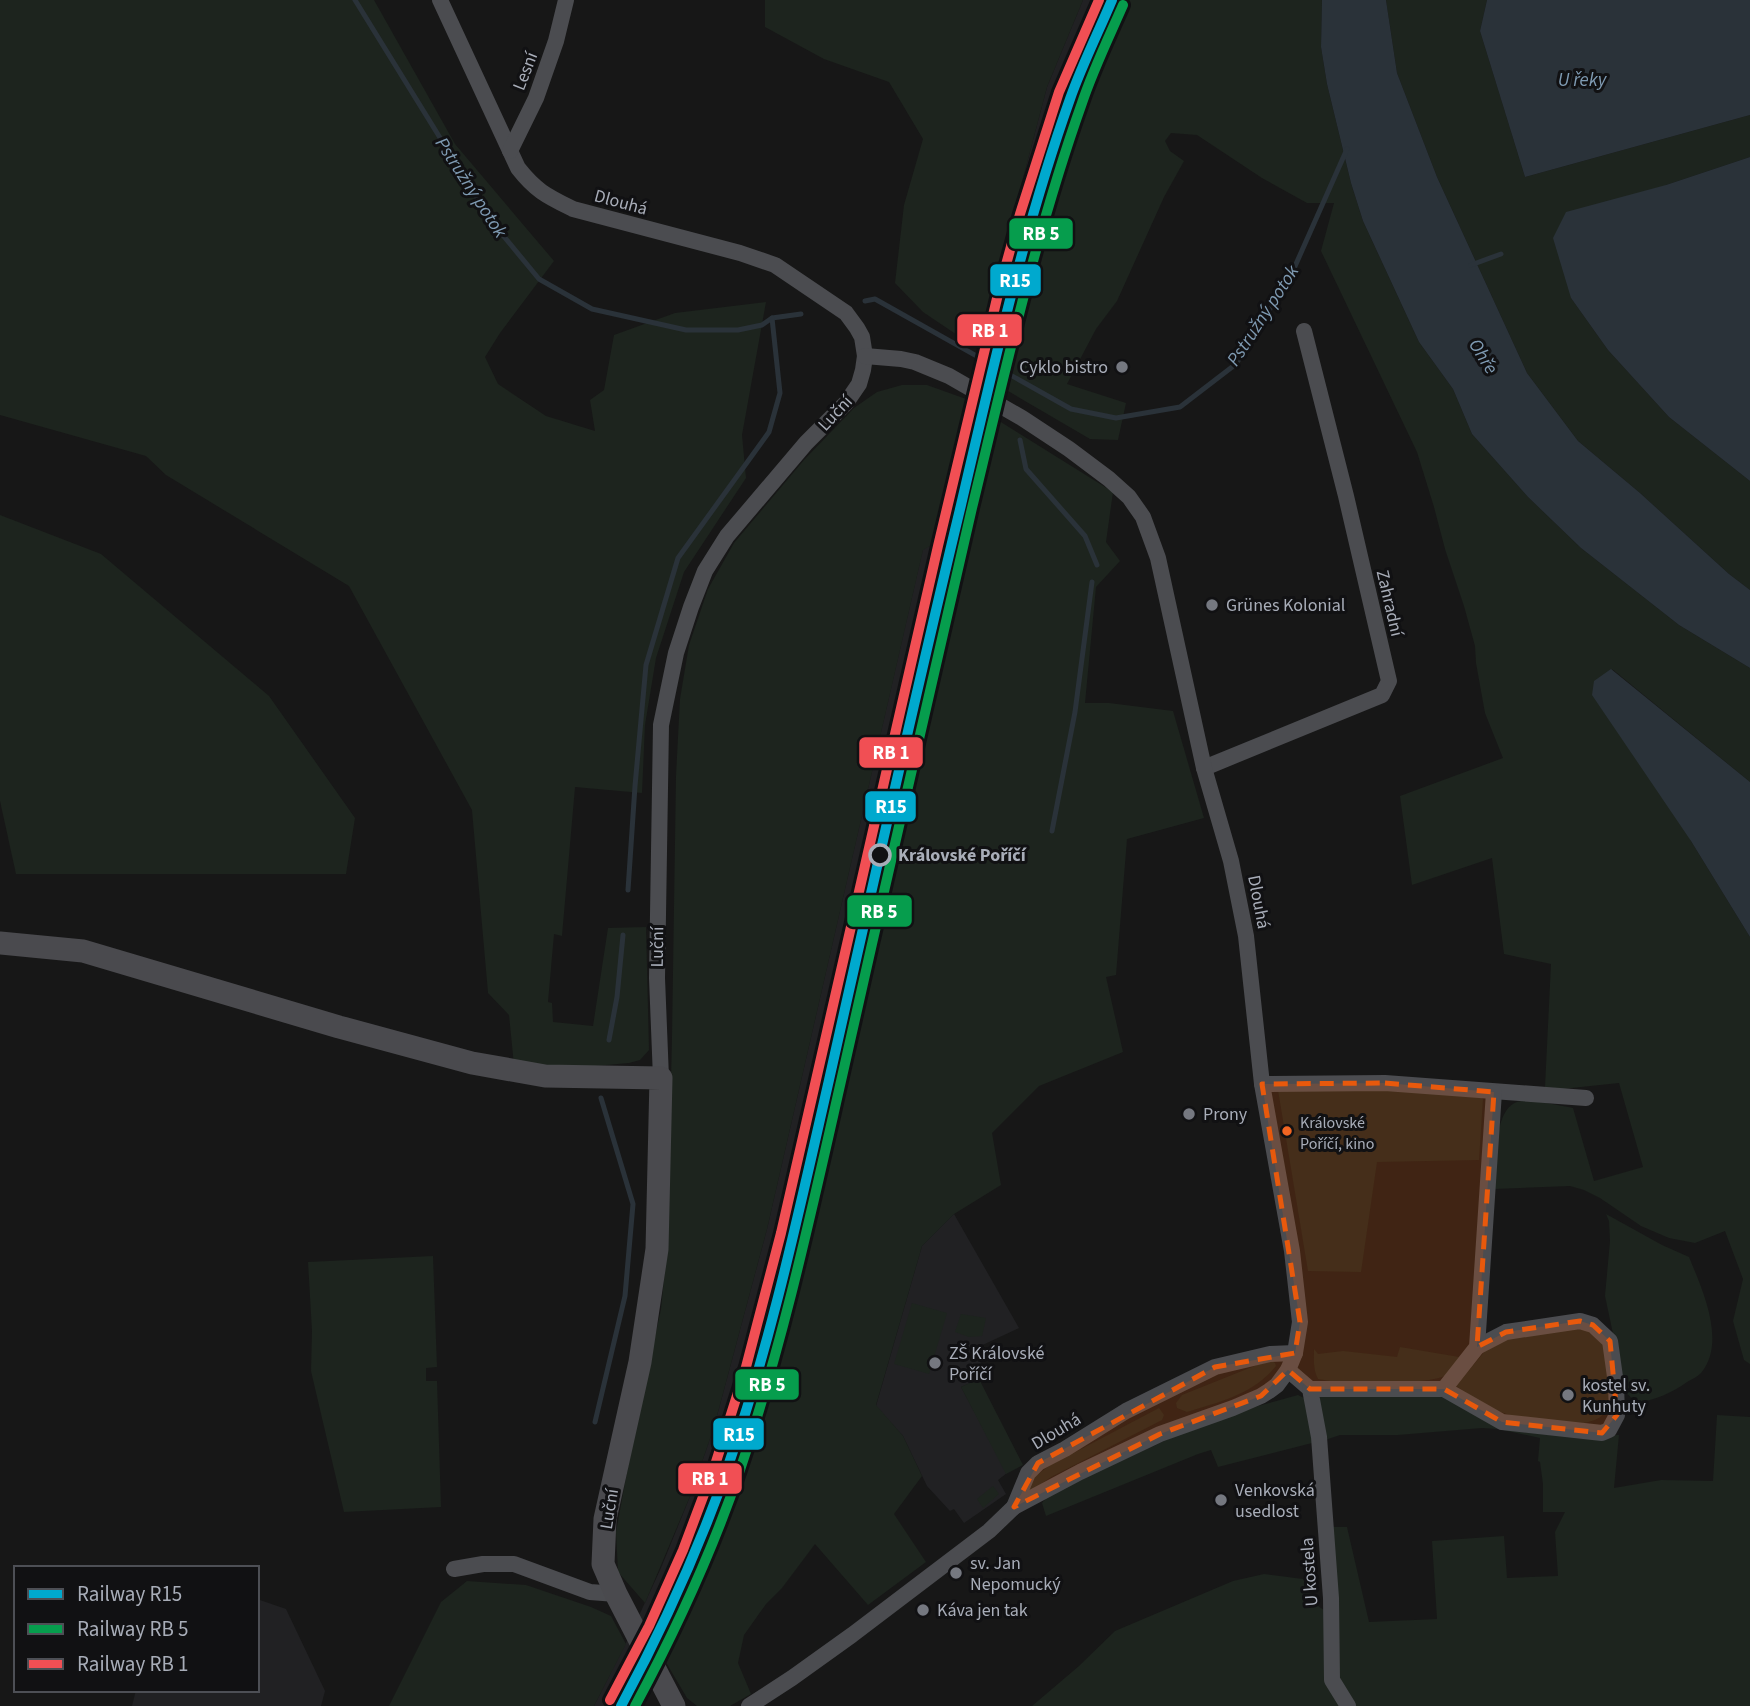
<svg xmlns="http://www.w3.org/2000/svg" width="1750" height="1706" viewBox="0 0 1750 1706" font-family="'Source Sans 3',sans-serif">
<style>
.built{fill:#212123}
.green{fill:#1d241e}
.water{fill:#2a3239}
.lines{fill:none;stroke-linecap:round;stroke-linejoin:round}
.stream{stroke:#2a3239;stroke-width:5}
.street{stroke:#4b4c50;stroke-width:16}
.secondary{stroke:#4a4a4e;stroke-width:23}
.rail-1-casing{stroke:#111113;stroke-width:16}
.rail-2-casing{stroke:#111113;stroke-width:16}
.rail-3-casing{stroke:#111113;stroke-width:16}
.rail-1{stroke:#00a9ce;stroke-width:10}
.rail-2{stroke:#069d4d;stroke-width:10}
.rail-3{stroke:#f14f54;stroke-width:10}
.marked{fill:#e8590c;fill-opacity:0.2;stroke:#e8590c;stroke-width:5;stroke-dasharray:14 9;stroke-linejoin:round}
.poi-dot{fill:#757880;stroke:#111113;stroke-width:2.5}
.stop-dot{fill:#111113;stroke:#a8adb8;stroke-width:3.5}
.bus-dot{fill:#f26522;stroke:#111113;stroke-width:2.5}
.labels{text-anchor:middle;stroke-width:6;stroke-linejoin:round;paint-order:stroke}
.bus-label{font-size:16px;fill:#a8adb8;stroke:#111113;text-anchor:start}
.street-label{font-size:18px;fill:#a8adb8;stroke:#111113}
.poi-label{font-size:18px;fill:#a8adb8;stroke:#111113;text-anchor:start}
.stop-label{font-size:18px;font-weight:bold;fill:#a8adb8;stroke:#111113;text-anchor:start}
.water-label{font-size:19px;font-style:italic;fill:#7f9bb3;stroke:#111113}
.line-badge{stroke:#111113;stroke-width:2.5}
.badge-label{font-size:19px;text-anchor:middle;font-weight:bold;fill:#fff}
</style>
<rect width="100%" height="100%" fill="#171717"/>
<g class="built">
<polygon points="1083,0 1128,0 1085,101 1038,223 988,414 957,550 962,560 806,1238 753,1439 729,1508 699,1584 664,1659 639,1706 594,1706 630,1635 661,1568 691,1494 714,1427 767,1229 923,549 932,545 978,349 1047,87"/>
<polygon points="954,1214 1019,1328 974,1349 987,1376 961,1387 1007,1473 998,1480 1006,1494 964,1523 954,1509 950,1511 927,1486 903,1436 876,1406 922,1246"/>
<polygon points="257,1599 286,1609 325,1691 321,1706 132,1706 136,1690 257,1690"/>
</g>
<g class="green">
<polygon points="0,0 374,0 455,144 554,261 500,333 485,357 498,384 546,416 595,431 590,400 604,390 614,335 675,313 766,302 742,435 746,478 684,572 656,658 645,725 642,793 575,787 562,936 554,934 548,1002 552,1003 553,1022 593,1026 608,928 646,927 649,1050 640,1060 629,1063 584,1067 514,1065 509,1015 488,993 472,810 349,586 166,475 146,456 0,415"/>
<polygon points="765,0 1083,0 1047,87 978,349 923,312 895,283 904,205 923,139 889,82 824,59 765,27"/>
<path d="M1128 0H1322L1321 47 1327 84 1351 183 1363 221 1419 342 1453 389 1472 434 1528 497 1581 548 1679 625 1750 668V782L1612 669 1691 841 1750 937V1364L1744 1360 1733 1321 1743 1279 1725 1231 1695 1243 1669 1238 1641 1226 1600 1198 1584 1190 1570 1186 1494 1189C1496 1167 1492 1101 1523 1101 1539 1101 1557 1105 1573 1108L1594 1181 1643 1167 1619 1083 1562 1089 1545 1087 1551 964 1504 954 1492 858 1412 885 1400 796 1503 758 1485 713 1476 663 1475 646 1464 606 1445 549 1434 507 1417 452 1321 251 1334 203H1307L1262 178 1197 135 1171 133 1165 141 1170 151 1184 161 1164 197 1117 301 1096 329 1067 384 1126 403 1118 440 1090 439 996 384 1038 223 1085 101Z"/>
<polygon points="1386,0 1487,0 1480,31 1525,177 1750,115 1750,157 1666,185 1571,298 1608,350 1669,417 1750,481 1750,590 1729,574 1640,493 1578,441 1527,373 1437,177 1397,73"/>
<polygon points="902,385 927,385 966,399 932,545 923,550 767,1229 714,1427 691,1494 645,1603 618,1572 616,1532 634,1434 661,1309 667,1250 672,1037 676,776 680,699 689,645 708,589 734,543 804,460 854,408 877,392"/>
<polygon points="988,414 1113,492 1106,542 1120,561 1096,587 1085,703 1109,703 1173,711 1204,818 1127,839 1116,975 1106,977 1123,1052 1039,1086 992,1133 1001,1185 954,1214 922,1246 876,1405 903,1436 922,1476 894,1514 926,1562 868,1605 815,1544 782,1588 766,1604 744,1635 738,1663 751,1694 730,1706 697,1706 687,1698 664,1659 699,1584 729,1508 753,1439 806,1238 962,560 957,550"/>
<polygon points="0,515 101,554 269,696 355,818 346,874 16,874 0,801"/>
<polygon points="1387,1089 1480,1095 1483,1099 1479,1160 1377,1162 1361,1272 1308,1271 1278,1090"/>
<path d="M1606 1214 1662 1245 1689 1257C1702 1289 1727 1342 1701 1373 1697 1377 1692 1379 1687 1382 1670 1394 1657 1399 1637 1403L1622 1389 1615 1343 1605 1296 1610 1241 1609 1221Z"/>
<polygon points="433,1256 437,1367 426,1368 426,1381 437,1381 441,1507 344,1512 311,1371 312,1331 308,1262"/>
<polygon points="912,1303 947,1313 929,1374 894,1364"/>
<polygon points="961,1314 986,1318 982,1336 969,1337 955,1332"/>
<path d="M1577 1325 1591 1330 1603 1340C1605 1351 1612 1395 1610 1403 1606 1416 1596 1421 1584 1423L1526 1420 1491 1409 1456 1386 1485 1351 1507 1340 1515 1335Z"/>
<path d="M1400 1347 1465 1358C1458 1364 1452 1372 1444 1376 1426 1385 1354 1382 1330 1381L1318 1379C1313 1369 1314 1360 1314 1349L1318 1354 1343 1351 1397 1357Z"/>
<path d="M1272 1361 1275 1363 1276 1366C1254 1394 1219 1402 1187 1412L1177 1408 1176 1403 1182 1395 1257 1365Z"/>
<polygon points="979,1379 1023,1465 1006,1474 961,1387"/>
<polygon points="1298,1395 1304,1398 1310,1420 1312,1443 1218,1467 1211,1450 1198,1454 1046,1516 1042,1503 1048,1496 1062,1488 1188,1430 1258,1406"/>
<polygon points="1443,1395 1494,1422 1593,1436 1619,1435 1614,1488 1661,1480 1713,1481 1717,1415 1750,1417 1750,1706 1032,1706 1079,1666 1115,1631 1233,1581 1264,1574 1303,1579 1319,1607 1339,1618 1332,1527 1347,1527 1369,1622 1437,1619 1432,1541 1504,1536 1507,1578 1558,1576 1555,1532 1565,1512 1543,1512 1543,1484 1540,1462 1538,1461 1540,1438 1498,1429 1482,1428 1398,1435 1340,1435 1322,1441 1319,1407 1320,1397"/>
<polygon points="1159,1408 1164,1415 1162,1420 1051,1477 1031,1491 1028,1488 1029,1481 1049,1466"/>
<polygon points="993,1486 999,1494 983,1508 977,1499"/>
<polygon points="467,1581 526,1585 591,1607 611,1616 626,1644 594,1706 389,1706 441,1602"/>
</g>
<g class="water">
<polygon points="1322,0 1386,0 1397,73 1437,177 1527,373 1578,441 1640,493 1729,574 1750,590 1750,668 1679,625 1581,548 1528,497 1472,434 1453,389 1419,342 1363,221 1351,183 1327,84 1321,47"/>
<polygon points="1487,0 1750,0 1750,115 1525,177 1480,31"/>
<polygon points="1750,157 1750,481 1669,417 1608,350 1571,298 1553,238 1566,212 1666,185"/>
<polygon points="1611,669 1750,782 1750,937 1691,841 1592,695 1594,681"/>
</g>
<g class="lines">
<g class="stream">
<polyline points="355,0 492,222 539,279 592,309 686,330 738,330 762,325 772,318 801,314"/>
<polyline points="1471,265 1501,254"/>
<polyline points="865,301 875,299 1071,409 1116,418 1180,407 1236,364 1292,273 1347,149"/>
<polyline points="1020,440 1026,469 1085,536 1097,565"/>
<polyline points="1052,831 1075,712 1092,582"/>
<polyline points="628,890 635,786 646,665 678,558 769,432 780,393 772,318"/>
<polyline points="609,1040 617,997 623,935"/>
<polyline points="595,1422 625,1296 633,1204 601,1098"/>
</g>
<g class="street">
<path d="M440 0 518 168C536 191 547 196 573 209L740 253 775 265 846 313 857 328 862 337 865 356 863 370 859 384 846 403 806 443 727 536 705 571 691 607 676 653 661 725 657 978 661 1078"/>
<polyline points="510,151 536,98 556,41 566,0"/>
<polyline points="1204,768 1382,695 1389,681 1346,496 1304,331"/>
<polyline points="1262,1084 1385,1083 1586,1098"/>
<polyline points="1288,1370 1310,1389 1319,1437 1331,1598 1332,1680 1348,1706"/>
<polyline points="1310,1389 1444,1389 1502,1422 1602,1433 1609,1430 1617,1415 1616,1384 1610,1341 1593,1325 1580,1321 1506,1332 1477,1347"/>
<polyline points="1444,1389 1477,1347 1494,1092"/>
<polyline points="1014,1507 1028,1473 1038,1463 1065,1449 1126,1411 1215,1367 1270,1354 1295,1353"/>
<polyline points="454,1569 483,1564 514,1564 590,1592 616,1594"/>
<polyline points="749,1706 792,1678 852,1635 989,1531 1014,1507 1080,1472 1160,1434 1233,1408 1261,1396 1269,1391 1277,1385 1288,1370 1295,1353 1300,1322 1292,1251 1262,1084 1246,936 1231,861 1204,768 1158,558 1143,517 1129,497 1109,479 1069,449 1022,418 949,376 915,362 901,359 865,356"/>
</g>
<polyline class="secondary" points="0,943 83,951 339,1027 472,1063 545,1076 661,1078 657,1249 640,1362 605,1519 603,1564 616,1594 674,1706"/>
<defs>
<path id="rail-1" d="M621 1706C662 1630 698 1551 727 1469 771 1343 799 1211 829 1080 872 888 915 696 961 505 993 368 1023 231 1070 99 1082 65 1098 33 1112 0"/>
<path id="rail-2" d="M635 1706C676 1630 712 1552 740 1470 782 1346 810 1218 839 1090 883 896 926 702 972 508 1005 372 1035 235 1082 103 1093 70 1109 37 1123 5"/>
<polyline id="rail-3" points="610,1700 649,1626 683,1550 715,1465 746,1367 781,1233 938,546 999,290 1020,214 1059,92 1099,0"/>
</defs>
<use href="#rail-1" class="rail-1-casing"/>
<use href="#rail-2" class="rail-2-casing"/>
<use href="#rail-3" class="rail-3-casing"/>
<use href="#rail-1" class="rail-1"/>
<use href="#rail-2" class="rail-2"/>
<use href="#rail-3" class="rail-3"/>
</g>
<path class="marked" d="M1385 1083 1494 1092 1477 1347 1506 1332 1580 1321 1593 1325 1610 1341 1617 1415 1602 1433 1502 1422 1444 1389H1310L1288 1370 1261 1396 1160 1434 1014 1507 1038 1463 1215 1367 1295 1353 1300 1322 1262 1084Z"/>
<g class="poi-dot">
<circle cx="1122" cy="367" r="7"/>
<circle cx="1212" cy="605" r="7"/>
<circle cx="1189" cy="1114" r="7"/>
<circle cx="935" cy="1363" r="7"/>
<circle cx="1568" cy="1395" r="7"/>
<circle cx="1221" cy="1500" r="7"/>
<circle cx="956" cy="1573" r="7"/>
<circle cx="923" cy="1610" r="7"/>
</g>
<circle class="stop-dot" cx="880" cy="855" r="10"/>
<circle class="bus-dot" cx="1287" cy="1131" r="6"/>
<g class="labels">
<g class="bus-label">
<text x="1300" y="1128">Královské<tspan x="1300" dy="21">Poříčí, kino</tspan></text>
</g>
<g class="street-label">
<text transform="translate(525 71) rotate(-69)" y="6">Lesní</text>
<text transform="translate(621 202) rotate(15)" y="6">Dlouhá</text>
<text transform="translate(835 413) rotate(-47)" y="6">Luční</text>
<text transform="translate(1390 603) rotate(77)" y="6">Zahradní</text>
<text transform="translate(1259 902) rotate(79)" y="6">Dlouhá</text>
<text transform="translate(657 947) rotate(-89)" y="6">Luční</text>
<text transform="translate(1056 1431) rotate(-31)" y="6">Dlouhá</text>
<text transform="translate(609 1509) rotate(-81)" y="6">Luční</text>
<text transform="translate(1309 1572) rotate(-94)" y="6">U kostela</text>
</g>
<g class="poi-label">
<text x="1108" y="373" text-anchor="end">Cyklo bistro</text>
<text x="1226" y="611">Grünes Kolonial</text>
<text x="1203" y="1120">Prony</text>
<text x="949" y="1359">ZŠ Královské<tspan x="949" dy="21">Poříčí</tspan></text>
<text x="1582" y="1391">kostel sv.<tspan x="1582" dy="21">Kunhuty</tspan></text>
<text x="1235" y="1496">Venkovská<tspan x="1235" dy="21">usedlost</tspan></text>
<text x="970" y="1569">sv. Jan<tspan x="970" dy="21">Nepomucký</tspan></text>
<text x="937" y="1616">Káva jen tak</text>
</g>
<g class="stop-label">
<text x="898" y="861">Královské Poříčí</text>
</g>
<g class="water-label">
<text x="1582" y="86">U řeky</text>
<text transform="translate(472 187) rotate(57)" y="7">Pstružný potok</text>
<text transform="translate(1262 315) rotate(-57)" y="7">Pstružný potok</text>
<text transform="translate(1484 356) rotate(58)" y="7">Ohře</text>
</g>
</g>
<g class="line-badge">
<rect x="1008" y="217" width="66" height="33" rx="7" fill="#069d4d"/>
<rect x="989" y="263" width="53" height="34" rx="7" fill="#00a9ce"/>
<rect x="956" y="313" width="67" height="34" rx="7" fill="#f14f54"/>
<rect x="858" y="736" width="66" height="33" rx="7" fill="#f14f54"/>
<rect x="864" y="790" width="53" height="33" rx="7" fill="#00a9ce"/>
<rect x="846" y="894" width="67" height="34" rx="7" fill="#069d4d"/>
<rect x="734" y="1368" width="66" height="33" rx="7" fill="#069d4d"/>
<rect x="712" y="1417" width="53" height="34" rx="7" fill="#00a9ce"/>
<rect x="677" y="1462" width="66" height="33" rx="7" fill="#f14f54"/>
</g>
<g class="badge-label">
<text x="1041" y="240">RB 5</text>
<text x="1015" y="287">R15</text>
<text x="990" y="337">RB 1</text>
<text x="891" y="759">RB 1</text>
<text x="891" y="813">R15</text>
<text x="879" y="918">RB 5</text>
<text x="767" y="1391">RB 5</text>
<text x="739" y="1441">R15</text>
<text x="710" y="1485">RB 1</text>
</g>
<rect x="14" y="1566" width="245" height="126" fill="#111113" stroke="#4d4f55" stroke-width="2"/>
<rect x="28" y="1589" width="35" height="10" fill="#00a9ce" stroke="#4d4f55" stroke-width="2"/>
<text x="77" y="1601" font-size="21" fill="#a8adb8">Railway R15</text>
<rect x="28" y="1624" width="35" height="10" fill="#069d4d" stroke="#4d4f55" stroke-width="2"/>
<text x="77" y="1636" font-size="21" fill="#a8adb8">Railway RB 5</text>
<rect x="28" y="1659" width="35" height="10" fill="#f14f54" stroke="#4d4f55" stroke-width="2"/>
<text x="77" y="1671" font-size="21" fill="#a8adb8">Railway RB 1</text>
</svg>
